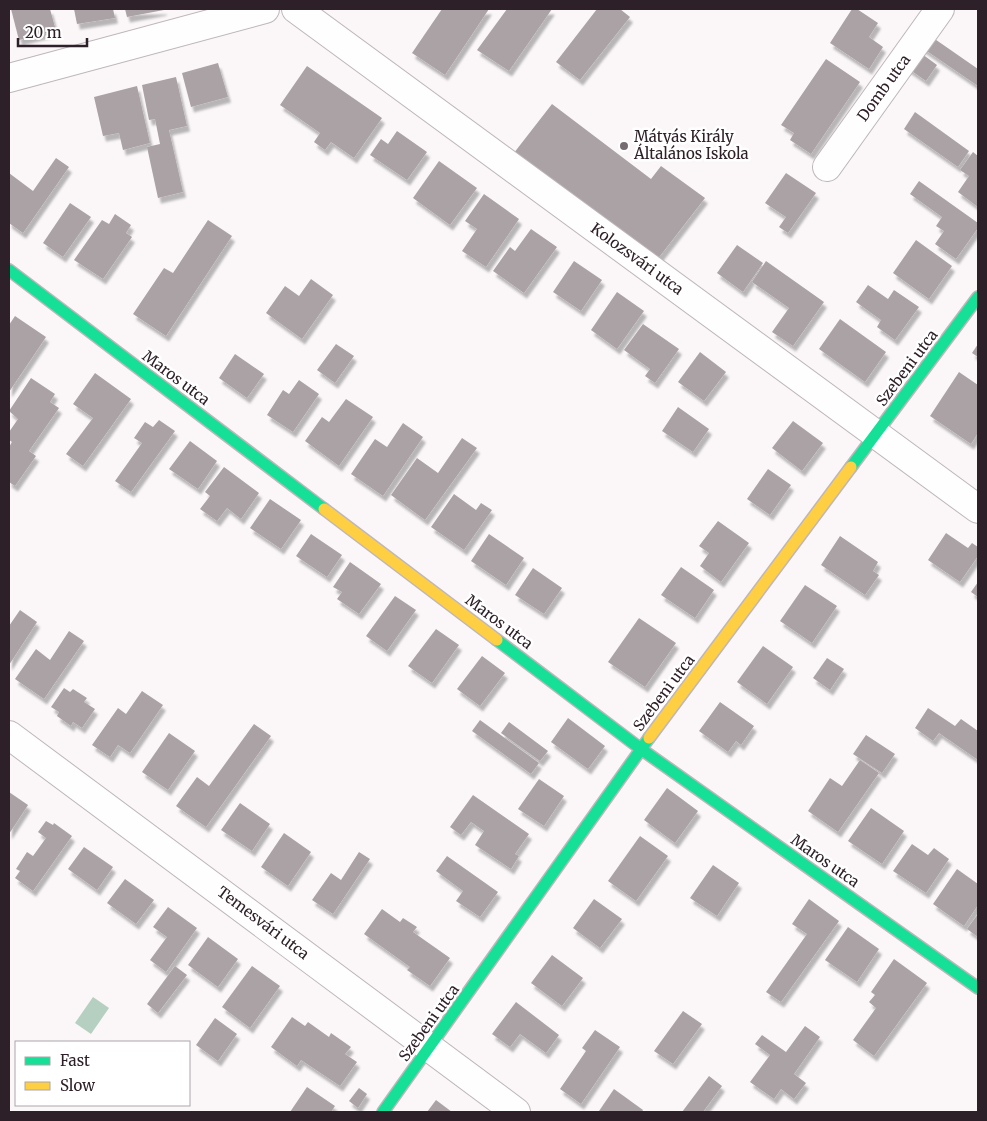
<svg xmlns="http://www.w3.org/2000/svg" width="987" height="1121" viewBox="0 0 987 1121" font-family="Merriweather,serif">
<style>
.water{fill:#b5d0c0}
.building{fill:#aba2a6;filter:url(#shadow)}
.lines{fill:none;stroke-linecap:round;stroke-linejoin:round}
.street-casing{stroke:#beb6ba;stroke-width:30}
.fast-casing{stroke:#beb6ba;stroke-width:14}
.slow-casing{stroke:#beb6ba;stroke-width:14}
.street{stroke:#fefefe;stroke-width:28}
.fast{stroke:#16e098;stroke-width:11}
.slow{stroke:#ffcf43;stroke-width:11}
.poi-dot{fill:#766b71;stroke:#fff;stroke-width:2}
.labels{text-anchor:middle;stroke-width:5;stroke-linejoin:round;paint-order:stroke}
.street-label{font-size:15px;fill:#2e2028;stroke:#fff}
.poi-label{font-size:15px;fill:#2e2028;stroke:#fff;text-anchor:start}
</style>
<defs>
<filter id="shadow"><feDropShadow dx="3" dy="5.5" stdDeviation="1" flood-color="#0004"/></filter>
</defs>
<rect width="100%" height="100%" fill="#fbf7f9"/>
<polygon class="water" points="93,997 109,1008 91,1034 75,1023"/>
<g class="building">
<polygon points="11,9 50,9 56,31 19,40"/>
<polygon points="74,9 113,9 115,18 77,24"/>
<polygon points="125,9 164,9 164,10 127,17"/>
<polygon points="442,9 489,9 445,75 412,53"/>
<polygon points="507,9 552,9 509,71 477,50"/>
<polygon points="597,9 620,9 630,17 580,80 556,62"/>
<polygon points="852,9 857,9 878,23 869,37 883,47 869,69 830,43"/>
<polygon points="929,35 978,69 978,86 921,47"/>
<polygon points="918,51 937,65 926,81 906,67"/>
<polygon points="826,59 860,82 811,154 790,140 794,133 781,125"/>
<polygon points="218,63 228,97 191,107 182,73"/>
<polygon points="307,66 382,118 354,158 331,142 325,150 314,142 320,133 280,105"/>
<polygon points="176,77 187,126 169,130 183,192 158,198 147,147 160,144 155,119 149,120 142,85"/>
<polygon points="137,86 150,143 123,150 119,133 103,136 94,97"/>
<polygon points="552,104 651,179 661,166 705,198 653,265 510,158"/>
<polygon points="915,112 969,151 958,167 904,129"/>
<polygon points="397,131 427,152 407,180 370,155 381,139 388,144"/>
<polygon points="973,152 978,156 978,207 958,192 969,176 960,170"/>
<polygon points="56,158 69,167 23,233 9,223 9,173 33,191"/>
<polygon points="439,161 477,188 450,225 413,198"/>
<polygon points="786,173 816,193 788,233 779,227 786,217 765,203"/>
<polygon points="919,181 978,223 978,228 956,259 935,244 944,231 936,226 942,217 910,194"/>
<polygon points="484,194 519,219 486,267 462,251 477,229 465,221"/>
<polygon points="70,203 91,217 63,257 43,243"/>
<polygon points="115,214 131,225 126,233 132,237 103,279 74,260 102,220 109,224"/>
<polygon points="208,220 232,236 166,336 133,314 164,268 173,273"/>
<polygon points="531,229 557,247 524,293 493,271 510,247 515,251"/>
<polygon points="916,240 952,266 929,299 893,273"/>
<polygon points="737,245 763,263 743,292 717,273"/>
<polygon points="574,261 602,280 581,311 553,292"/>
<polygon points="766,261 824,302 793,346 772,332 789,308 752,282"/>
<polygon points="311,279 333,295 302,339 266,313 285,286 299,296"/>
<polygon points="868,285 888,299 894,290 919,307 895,340 877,327 881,320 856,302"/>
<polygon points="617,292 644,311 617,349 591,330"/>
<polygon points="15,316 46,337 9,392 9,325"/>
<polygon points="840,319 886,352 865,382 819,349"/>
<polygon points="643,324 679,349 655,383 645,376 650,369 624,350"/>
<polygon points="336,344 354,356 335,383 317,370"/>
<polygon points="978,344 978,357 972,353"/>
<polygon points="700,352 726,372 704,401 678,382"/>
<polygon points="235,354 264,374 247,398 219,378"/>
<polygon points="959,372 978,385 978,433 971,444 930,416"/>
<polygon points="95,373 131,399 83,466 66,454 93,418 73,404"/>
<polygon points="31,378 55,394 50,402 59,408 29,451 36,456 15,486 9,482 9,447 12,442 9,440 9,432 18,419 9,411"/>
<polygon points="299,380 319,394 293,432 267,415 283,390 289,394"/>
<polygon points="346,399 373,417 339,466 305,441 322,417 329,422"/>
<polygon points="678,407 709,429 693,452 662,431"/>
<polygon points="159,420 175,431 131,492 115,481 142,443 134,438 145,422 153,427"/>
<polygon points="793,421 823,443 802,471 772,448"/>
<polygon points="403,423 423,437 383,496 351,474 375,439 387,447"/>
<polygon points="462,438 477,448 425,520 391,495 417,458 438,473"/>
<polygon points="190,441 217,461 198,489 169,469"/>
<polygon points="224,467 259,493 241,519 227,508 217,521 200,509 210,496 205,492"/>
<polygon points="768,469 791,485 770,515 747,499"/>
<polygon points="454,494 476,510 481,503 492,510 464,550 431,527"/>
<polygon points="270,499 301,520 281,549 250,528"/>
<polygon points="718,521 749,543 721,582 700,566 709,553 699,546"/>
<polygon points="946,533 968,548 972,543 978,547 978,556 960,582 928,560"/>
<polygon points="311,534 342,555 327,577 296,556"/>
<polygon points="489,534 524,558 506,585 471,561"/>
<polygon points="840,536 878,562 873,571 879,575 865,595 821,565"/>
<polygon points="350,562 381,584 359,614 337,599 342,592 333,587"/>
<polygon points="681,567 714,590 695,618 661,595"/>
<polygon points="533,568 562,588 544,614 515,595"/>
<polygon points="978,582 978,597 971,592"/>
<polygon points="805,585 837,606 812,643 780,621"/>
<polygon points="395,596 416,610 387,651 366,636"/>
<polygon points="20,610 37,622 9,665 9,626"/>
<polygon points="639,618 676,643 645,687 608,662"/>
<polygon points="436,629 459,645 432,683 408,666"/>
<polygon points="69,631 84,641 44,699 15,679 36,649 50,660"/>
<polygon points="763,646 793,667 767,704 737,682"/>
<polygon points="482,656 505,673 480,706 457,689"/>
<polygon points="827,658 844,669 830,690 813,678"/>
<polygon points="64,688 70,692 73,689 87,698 84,702 95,709 82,728 73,722 71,726 57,716 59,712 51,707"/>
<polygon points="142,691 163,705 130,753 118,745 110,757 92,745 118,708 126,714"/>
<polygon points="720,702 754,726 741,745 736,741 728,752 699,731"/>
<polygon points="928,708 955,726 961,719 978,731 978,760 939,733 933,741 915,728"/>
<polygon points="568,718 605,746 588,769 551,742"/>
<polygon points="480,720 539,763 531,774 472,731"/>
<polygon points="509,722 548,751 540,761 501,733"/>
<polygon points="254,724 271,736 206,827 176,806 197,777 209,786"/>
<polygon points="169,733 195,751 168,790 142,772"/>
<polygon points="866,735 895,754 882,773 853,754"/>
<polygon points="860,760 879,773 838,832 808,811 830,778 842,786"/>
<polygon points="539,779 564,796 544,826 518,809"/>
<polygon points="667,788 698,811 675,843 644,820"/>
<polygon points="9,792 28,805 9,834"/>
<polygon points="473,795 529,834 515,854 519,856 511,869 475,845 484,831 471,822 461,835 450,827"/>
<polygon points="240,803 270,824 252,851 221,830"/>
<polygon points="871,808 904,831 882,864 848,841"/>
<polygon points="46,821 53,825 54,823 72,836 33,891 15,878 20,871 16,869 27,852 33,856 46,838 38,832"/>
<polygon points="284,833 311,852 288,886 261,867"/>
<polygon points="640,836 668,856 636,901 608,881"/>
<polygon points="912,844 928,855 934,848 949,859 926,893 893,871"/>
<polygon points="84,847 113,867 97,890 68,869"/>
<polygon points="359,852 370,859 333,914 312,900 331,873 341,880"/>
<polygon points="447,856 498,892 480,917 456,901 463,891 436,871"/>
<polygon points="713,865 739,883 717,916 690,898"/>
<polygon points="957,869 978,884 978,905 964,926 933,904"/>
<polygon points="125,879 154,900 136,924 107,903"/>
<polygon points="594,899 622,919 600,948 573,928"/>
<polygon points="809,899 839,921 781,1002 766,992 807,934 792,924"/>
<polygon points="168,907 197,928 166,972 150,960 167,937 153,927"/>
<polygon points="382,909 400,922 403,918 417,927 413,932 450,958 430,986 407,970 410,967 364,934"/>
<polygon points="978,914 978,937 967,929"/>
<polygon points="848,927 879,949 857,982 825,960"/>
<polygon points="208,937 238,959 218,987 188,965"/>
<polygon points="552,955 583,978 562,1006 531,983"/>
<polygon points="894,959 927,983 874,1056 853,1040 876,1008 869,1002 875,995 871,992"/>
<polygon points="175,966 187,975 158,1013 147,1004"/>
<polygon points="252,966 280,986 250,1028 222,1007"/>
<polygon points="516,1002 559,1035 546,1053 520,1034 510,1047 492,1034"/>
<polygon points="683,1011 702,1024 673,1064 654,1051"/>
<polygon points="292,1017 305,1026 308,1022 329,1037 331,1033 351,1047 345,1054 357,1062 340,1086 301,1060 297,1066 271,1047"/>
<polygon points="215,1018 237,1034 218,1061 196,1045"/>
<polygon points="805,1026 820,1037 794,1074 806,1083 794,1099 781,1089 774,1099 750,1082 770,1055 755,1044 762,1035 786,1052"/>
<polygon points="595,1030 620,1047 581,1104 560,1089 586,1051 582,1048"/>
<polygon points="709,1076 722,1086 703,1112 682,1112"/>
<polygon points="307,1087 335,1106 331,1112 290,1112"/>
<polygon points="359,1088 367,1094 358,1108 349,1101"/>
<polygon points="614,1089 643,1110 642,1112 599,1111"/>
<polygon points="436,1100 452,1112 427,1112"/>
</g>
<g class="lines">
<defs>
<g id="street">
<polyline points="296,9 978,509"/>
<polyline points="9,78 265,9"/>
<polyline points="827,167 940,9"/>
<polyline points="9,735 516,1112"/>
</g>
<g id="fast">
<polyline points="9,270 324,509"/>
<polyline points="851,467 978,297"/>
<polyline points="497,640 641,749 978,988"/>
<polyline points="383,1112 649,738"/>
</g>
<g id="slow">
<polyline points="324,509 497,640"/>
<polyline points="649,738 851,467"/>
</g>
</defs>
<use href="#street" class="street-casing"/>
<use href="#fast" class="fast-casing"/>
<use href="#slow" class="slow-casing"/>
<use href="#street" class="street"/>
<use href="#fast" class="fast"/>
<use href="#slow" class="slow"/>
</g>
<circle class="poi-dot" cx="624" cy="146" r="5"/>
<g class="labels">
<g class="street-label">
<text transform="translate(884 88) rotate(-54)" y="5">Domb utca</text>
<text transform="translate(637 259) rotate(36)" y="5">Kolozsvári utca</text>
<text transform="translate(907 368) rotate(-53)" y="5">Szebeni utca</text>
<text transform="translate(176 378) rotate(37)" y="5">Maros utca</text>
<text transform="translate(499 622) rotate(37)" y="5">Maros utca</text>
<text transform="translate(664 693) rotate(-53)" y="5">Szebeni utca</text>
<text transform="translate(825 861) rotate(35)" y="5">Maros utca</text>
<text transform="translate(263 923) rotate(37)" y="5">Temesvári utca</text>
<text transform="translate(429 1023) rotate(-54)" y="5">Szebeni utca</text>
</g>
<g class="poi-label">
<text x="634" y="142">Mátyás Király<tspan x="634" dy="17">Általános Iskola</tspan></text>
</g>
</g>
<rect width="987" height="1121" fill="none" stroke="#2e2028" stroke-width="20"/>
<rect x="15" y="1041" width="175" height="65" fill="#ffffff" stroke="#aba6a9"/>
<rect x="25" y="1057" width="25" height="8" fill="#16e098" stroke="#aba6a9"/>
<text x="60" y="1066" font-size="15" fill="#2e2028">Fast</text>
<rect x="25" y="1082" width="25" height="8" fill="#ffcf43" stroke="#aba6a9"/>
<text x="60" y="1091" font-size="15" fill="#2e2028">Slow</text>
<path d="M18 38v8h69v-8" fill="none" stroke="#2e2028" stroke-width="2.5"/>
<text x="25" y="38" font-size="15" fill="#2e2028" stroke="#ffffff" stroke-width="4" paint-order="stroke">20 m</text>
</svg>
